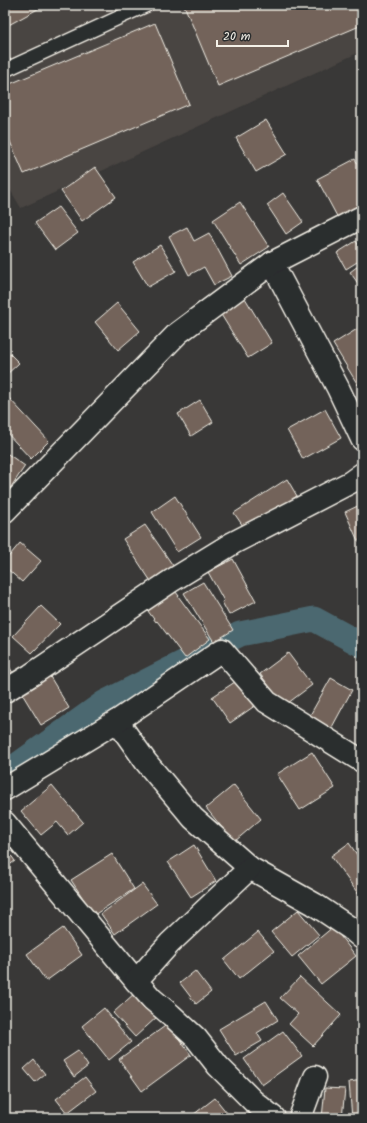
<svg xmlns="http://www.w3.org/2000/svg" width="367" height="1123" viewBox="0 0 367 1123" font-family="Kalam,sans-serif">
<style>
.built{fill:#4a4542}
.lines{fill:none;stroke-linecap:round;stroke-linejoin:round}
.canal{stroke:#4c6870;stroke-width:25}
.building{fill:#73645a;stroke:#f4f1e8}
.service-casing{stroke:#f4f1e8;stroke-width:16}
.minor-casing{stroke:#f4f1e8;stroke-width:25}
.service{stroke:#2a2d2e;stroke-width:13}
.minor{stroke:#2a2d2e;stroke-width:22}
</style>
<rect width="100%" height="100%" fill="#393837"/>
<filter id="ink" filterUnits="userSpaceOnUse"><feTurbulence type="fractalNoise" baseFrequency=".025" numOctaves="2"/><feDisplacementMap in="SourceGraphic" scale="8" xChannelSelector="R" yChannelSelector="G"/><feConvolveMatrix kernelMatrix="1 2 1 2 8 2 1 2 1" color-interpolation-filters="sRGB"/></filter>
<g filter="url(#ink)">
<polygon class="built" points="5,5 362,5 362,51 21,208 5,181"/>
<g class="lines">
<polyline class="canal" points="5,774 104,703 240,634 314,619 362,645"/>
</g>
<g class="building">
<polygon points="5,5 45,5 5,27"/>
<polygon points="184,5 362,5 362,25 218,86"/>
<polygon points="155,23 189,104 24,174 5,130 5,86"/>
<polygon points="266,120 287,154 256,172 236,138"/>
<polygon points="355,159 362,171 362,210 340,222 317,179"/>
<polygon points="95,167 116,197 82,221 61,191"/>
<polygon points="283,193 303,222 286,234 267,205"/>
<polygon points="240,202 269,247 241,265 213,220"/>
<polygon points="58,207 78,233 55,250 35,223"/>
<polygon points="187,227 194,241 209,233 232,276 214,285 204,267 189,275 169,236"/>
<polygon points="356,241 362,251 362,259 346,269 337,253"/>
<polygon points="160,245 176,271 148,287 133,262"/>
<polygon points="362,263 362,289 350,272"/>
<polygon points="245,298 272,343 248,358 220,313"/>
<polygon points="117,303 140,331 118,350 95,322"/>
<polygon points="362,326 362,382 358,385 333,344"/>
<polygon points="5,349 19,363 5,376"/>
<polygon points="8,397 49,441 31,459 5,431 5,400"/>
<polygon points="200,400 213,422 191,436 178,414"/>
<polygon points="325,409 341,438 303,459 287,430"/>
<polygon points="5,452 25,466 5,496"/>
<polygon points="287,479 297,496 245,529 234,513"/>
<polygon points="175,496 201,537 177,552 152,512"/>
<polygon points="362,504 362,539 358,541 345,512"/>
<polygon points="145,525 176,570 154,586 123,539"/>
<polygon points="20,543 41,561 22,582 5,567 5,561"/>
<polygon points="233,559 256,601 229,615 222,602 224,601 208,572"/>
<polygon points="203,582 233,630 214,642 184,593"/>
<polygon points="172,587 179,596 178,596 210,639 185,658 157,621 156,622 145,607"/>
<polygon points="41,606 60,624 32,653 13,636"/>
<polygon points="288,653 312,685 284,706 260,674"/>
<polygon points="5,660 13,673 5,678"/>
<polygon points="49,675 69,708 41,725 21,692"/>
<polygon points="331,678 352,690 331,729 309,717"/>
<polygon points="238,680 256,705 230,723 212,697"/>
<polygon points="312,752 335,788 300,810 277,774"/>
<polygon points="52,785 83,822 68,835 57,822 41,835 21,811"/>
<polygon points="234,785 261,819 234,842 206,808"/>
<polygon points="349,843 362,862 362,893 359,895 331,856"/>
<polygon points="194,845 216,881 191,897 168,862"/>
<polygon points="5,847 15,861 5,868"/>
<polygon points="112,854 134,889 94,915 71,880"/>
<polygon points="142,884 157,904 115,934 101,914"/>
<polygon points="298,910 319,935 292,957 271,932"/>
<polygon points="333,927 356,956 321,984 298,956"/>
<polygon points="63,928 82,955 46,981 27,954"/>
<polygon points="258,932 274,951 239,979 224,960"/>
<polygon points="195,971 211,992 196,1004 180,983"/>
<polygon points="300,977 341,1015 313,1046 289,1024 298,1014 280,998"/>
<polygon points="136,992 158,1016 135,1037 113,1013"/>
<polygon points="266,1001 278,1020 257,1033 262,1041 236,1056 219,1029"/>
<polygon points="104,1008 131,1042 109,1060 82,1026"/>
<polygon points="168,1024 191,1055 142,1091 119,1059"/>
<polygon points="283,1031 302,1056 262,1085 244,1059"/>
<polygon points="78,1051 88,1066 74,1077 63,1061"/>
<polygon points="34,1060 45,1074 35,1082 24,1069"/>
<polygon points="85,1077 96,1091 67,1113 56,1099"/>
<polygon points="362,1080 362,1118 352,1118 349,1082"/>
<polygon points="325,1088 345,1089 342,1118 322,1118"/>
<polygon points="215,1098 227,1113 220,1118 189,1118"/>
</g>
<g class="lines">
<defs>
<g id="service">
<polyline points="125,5 129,13 147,5"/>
<polyline points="5,70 129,13"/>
</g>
<g id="minor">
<polyline points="272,263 338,388 362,439"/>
<polyline points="5,511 178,333 272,263 362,217"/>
<polyline points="5,691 31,675 171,581 233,543 351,482 362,474"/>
<polyline points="117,721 146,762 193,818 250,868 314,904 350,928 362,938"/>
<polyline points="5,789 117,721 222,650 267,702 362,761"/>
<polyline points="5,823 136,981"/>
<polyline points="250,868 170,943 136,981 152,999 171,1015 196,1038 218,1066 253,1101 274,1118"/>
<polyline points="300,1118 315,1077"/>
</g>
</defs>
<use href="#service" class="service-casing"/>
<use href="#minor" class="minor-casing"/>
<use href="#service" class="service"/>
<use href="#minor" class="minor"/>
</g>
</g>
<rect width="367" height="1123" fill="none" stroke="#2a2d2e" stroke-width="20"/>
<rect x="10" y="10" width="347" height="1103" fill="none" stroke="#f4f1e8" stroke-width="1.5" filter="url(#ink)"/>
<path d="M217 40v6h71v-6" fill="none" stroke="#f4f1e8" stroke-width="2"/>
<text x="223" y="40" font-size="12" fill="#f4f1e8" stroke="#2a2d2e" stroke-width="3" paint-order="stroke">20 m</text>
</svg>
